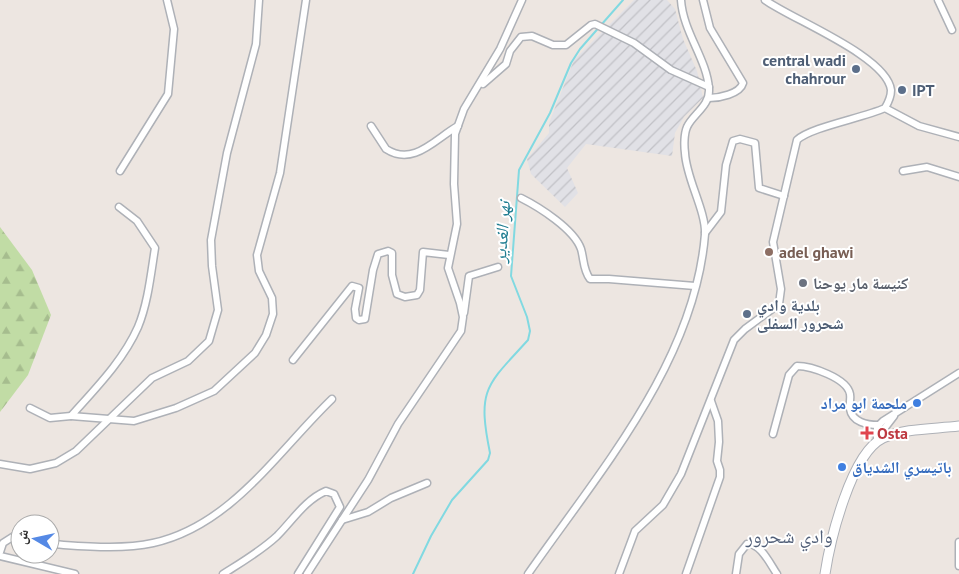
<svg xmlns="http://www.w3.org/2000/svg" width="959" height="574" viewBox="0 0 959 574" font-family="'PT Sans','Noto Naskh Arabic',sans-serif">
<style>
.industrial{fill:url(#industrial-furrows)}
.forest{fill:url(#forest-firs)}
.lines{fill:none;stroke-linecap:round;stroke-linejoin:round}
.stream{stroke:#81d9e1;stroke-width:2}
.minor-casing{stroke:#aeb1b7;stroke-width:9}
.secondary-casing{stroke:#aeb1b7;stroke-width:11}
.minor{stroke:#fff;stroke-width:6}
.secondary{stroke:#fff;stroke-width:9}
.service-dot{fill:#5c6f8a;stroke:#fff;stroke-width:2}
.education-dot{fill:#8d6e63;stroke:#fff;stroke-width:2}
.worship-dot{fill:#6b7280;stroke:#fff;stroke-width:2}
.shop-dot{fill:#3f7fe0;stroke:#fff;stroke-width:2}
.health-dot{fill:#e0444e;stroke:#fff;stroke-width:2}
.labels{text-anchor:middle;stroke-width:4;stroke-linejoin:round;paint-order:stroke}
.service-label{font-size:16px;font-weight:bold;fill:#4e5e75;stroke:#fff;text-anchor:start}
.education-label{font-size:16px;font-weight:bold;fill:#785e54;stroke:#fff;text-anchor:start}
.worship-label{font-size:16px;font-weight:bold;fill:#5b616d;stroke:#fff;text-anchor:start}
.shop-label{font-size:16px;font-weight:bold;fill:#366cbe;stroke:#fff;text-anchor:end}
.health-label{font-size:16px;font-weight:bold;fill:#be3a42;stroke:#fff;text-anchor:start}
.water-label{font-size:18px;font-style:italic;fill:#1e7c90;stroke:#fff}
.quarter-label{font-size:19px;fill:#526079;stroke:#fff}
</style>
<defs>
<pattern id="industrial-furrows" width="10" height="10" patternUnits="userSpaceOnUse" patternTransform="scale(1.25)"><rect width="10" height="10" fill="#e1e1e6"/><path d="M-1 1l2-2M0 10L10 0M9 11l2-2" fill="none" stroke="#c1c1c6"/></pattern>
<pattern id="forest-firs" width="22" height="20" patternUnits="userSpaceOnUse" patternTransform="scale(1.25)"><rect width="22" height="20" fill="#c1dca5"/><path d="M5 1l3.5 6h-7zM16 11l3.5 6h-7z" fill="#a6bd8e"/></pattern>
</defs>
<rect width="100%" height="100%" fill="#ede6e1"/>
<polygon class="industrial" points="634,0 667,0 675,9 683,39 697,71 703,98 684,117 675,133 672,156 586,144 567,168 578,193 565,207 531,174 527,159 549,133 549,123 574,60"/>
<polygon class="forest" points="0,227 32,270 51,315 28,375 0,412"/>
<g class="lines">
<path class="stream" d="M413 574 431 536 452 500 488 460 490 453C477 389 486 386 528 340L530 331 527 317 511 276 519 170 550 113 571 63 580 49 623 0"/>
<defs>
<g id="minor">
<path d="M703 0 710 28 743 83C740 94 719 98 709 98"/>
<polyline points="938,0 952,30"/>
<polyline points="483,84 506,64 510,51 521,37 532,36 553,45 566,45 591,25 595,24 634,43 671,70 709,87"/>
<polyline points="885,108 919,126 959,137"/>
<path d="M371 126 386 149C414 167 436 138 458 126"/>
<polyline points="120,171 168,94 174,29 167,0"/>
<polyline points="903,171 927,167 959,177"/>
<path d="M521 198C539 207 574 229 581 249 584 259 583 270 590 279H609L695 286"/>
<path d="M119 207 137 221 155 248C151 273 148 303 138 327 123 361 95 389 71 416L134 421 176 408 214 391 255 353 266 335 273 314 272 298 259 271 257 255 280 173 306 0"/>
<polyline points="705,233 721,212 726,165 733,141 740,139 755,143 759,188 784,196"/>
<polyline points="464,313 469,276 498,267"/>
<polyline points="293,360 352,286 359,288 355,309 356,318 359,320 365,319 373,270 378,254 388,251 392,253 392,275 397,294 405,297 417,295 420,290 423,252 449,255"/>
<polyline points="30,408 50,418 71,416"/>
<path d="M773 434 789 375 797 366C811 366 847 378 850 394 851 399 849 404 850 409 852 422 867 425 878 425"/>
<polyline points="883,438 884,429 894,416"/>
<polyline points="877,442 877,427 883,421 959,373"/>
<polyline points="0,464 30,469 56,463 76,451 152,378 188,361 209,341 218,310 212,266 211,240 227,153 256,44 259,0"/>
<polyline points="342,520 368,512 391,498 427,483"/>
<polyline points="959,542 959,566"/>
<path d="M50 544C83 546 121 550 153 543 231 526 278 451 332 399"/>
<polyline points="0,552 3,543 14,536 20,538"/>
<polyline points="0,556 75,574"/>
<path d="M223 574C242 562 261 551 277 536 293 520 305 500 326 491L334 494 340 507 298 574"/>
<polyline points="307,574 368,480 398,424 461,331 463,317 460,303 448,268 457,224 454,184 455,134 464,109 500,49 522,0"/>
<path d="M528 574C599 472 695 362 705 234 706 211 686 178 685 153 684 146 684 134 687 127 693 114 710 106 709 89 707 59 683 32 681 0"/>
<path d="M619 574 635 531 663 505 681 474 734 340 745 329 779 304 781 289 773 242 797 140C811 127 863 118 885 108 888 103 891 96 891 90 887 56 791 19 765 0"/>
<polyline points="686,574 720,477 720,470 717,461 719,442 718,421 711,401"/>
<path d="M736 574 739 554 747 544C760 542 770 564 777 574"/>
</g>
<path id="secondary" d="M825 574C830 541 851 453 883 438 905 428 935 429 959 426"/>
</defs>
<use href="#minor" class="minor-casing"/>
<use href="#secondary" class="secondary-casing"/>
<use href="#minor" class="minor"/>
<use href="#secondary" class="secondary"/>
</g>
<g class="service-dot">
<circle cx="856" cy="69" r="5"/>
<circle cx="902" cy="90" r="5"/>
<circle cx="747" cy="314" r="5"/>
</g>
<circle class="education-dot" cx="769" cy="252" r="5"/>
<circle class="worship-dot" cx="803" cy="283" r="5"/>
<g class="shop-dot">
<circle cx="917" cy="403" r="5"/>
<circle cx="842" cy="467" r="5"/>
</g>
<path class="health-dot" d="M864.5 425.5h5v5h5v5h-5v5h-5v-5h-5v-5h5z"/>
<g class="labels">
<g class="service-label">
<text x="846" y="66" text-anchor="end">central wadi<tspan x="846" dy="18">chahrour</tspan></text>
<text x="912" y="96">IPT</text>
<text x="757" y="311">بلدية وادي<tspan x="757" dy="18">شحرور السفلى</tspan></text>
</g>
<g class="education-label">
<text x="779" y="258">adel ghawi</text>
</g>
<g class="worship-label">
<text x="813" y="289">كنيسة مار يوحنا</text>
</g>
<g class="shop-label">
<text x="907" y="409">ملحمة ابو مراد</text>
<text x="852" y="473" text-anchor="start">باتيسري الشدياق</text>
</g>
<g class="health-label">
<text x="877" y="439">Osta</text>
</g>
<g class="water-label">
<text transform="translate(502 232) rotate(-86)" y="6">نهر الغدير</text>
</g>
<g class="quarter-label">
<text x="789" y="543">وادي شحرور</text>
</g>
</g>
<g transform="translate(35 539) rotate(279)"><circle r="24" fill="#ffffff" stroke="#ababab"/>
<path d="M0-4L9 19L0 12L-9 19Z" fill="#5589e5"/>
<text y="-8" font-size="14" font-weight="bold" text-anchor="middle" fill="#2d2d2d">ش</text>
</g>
</svg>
